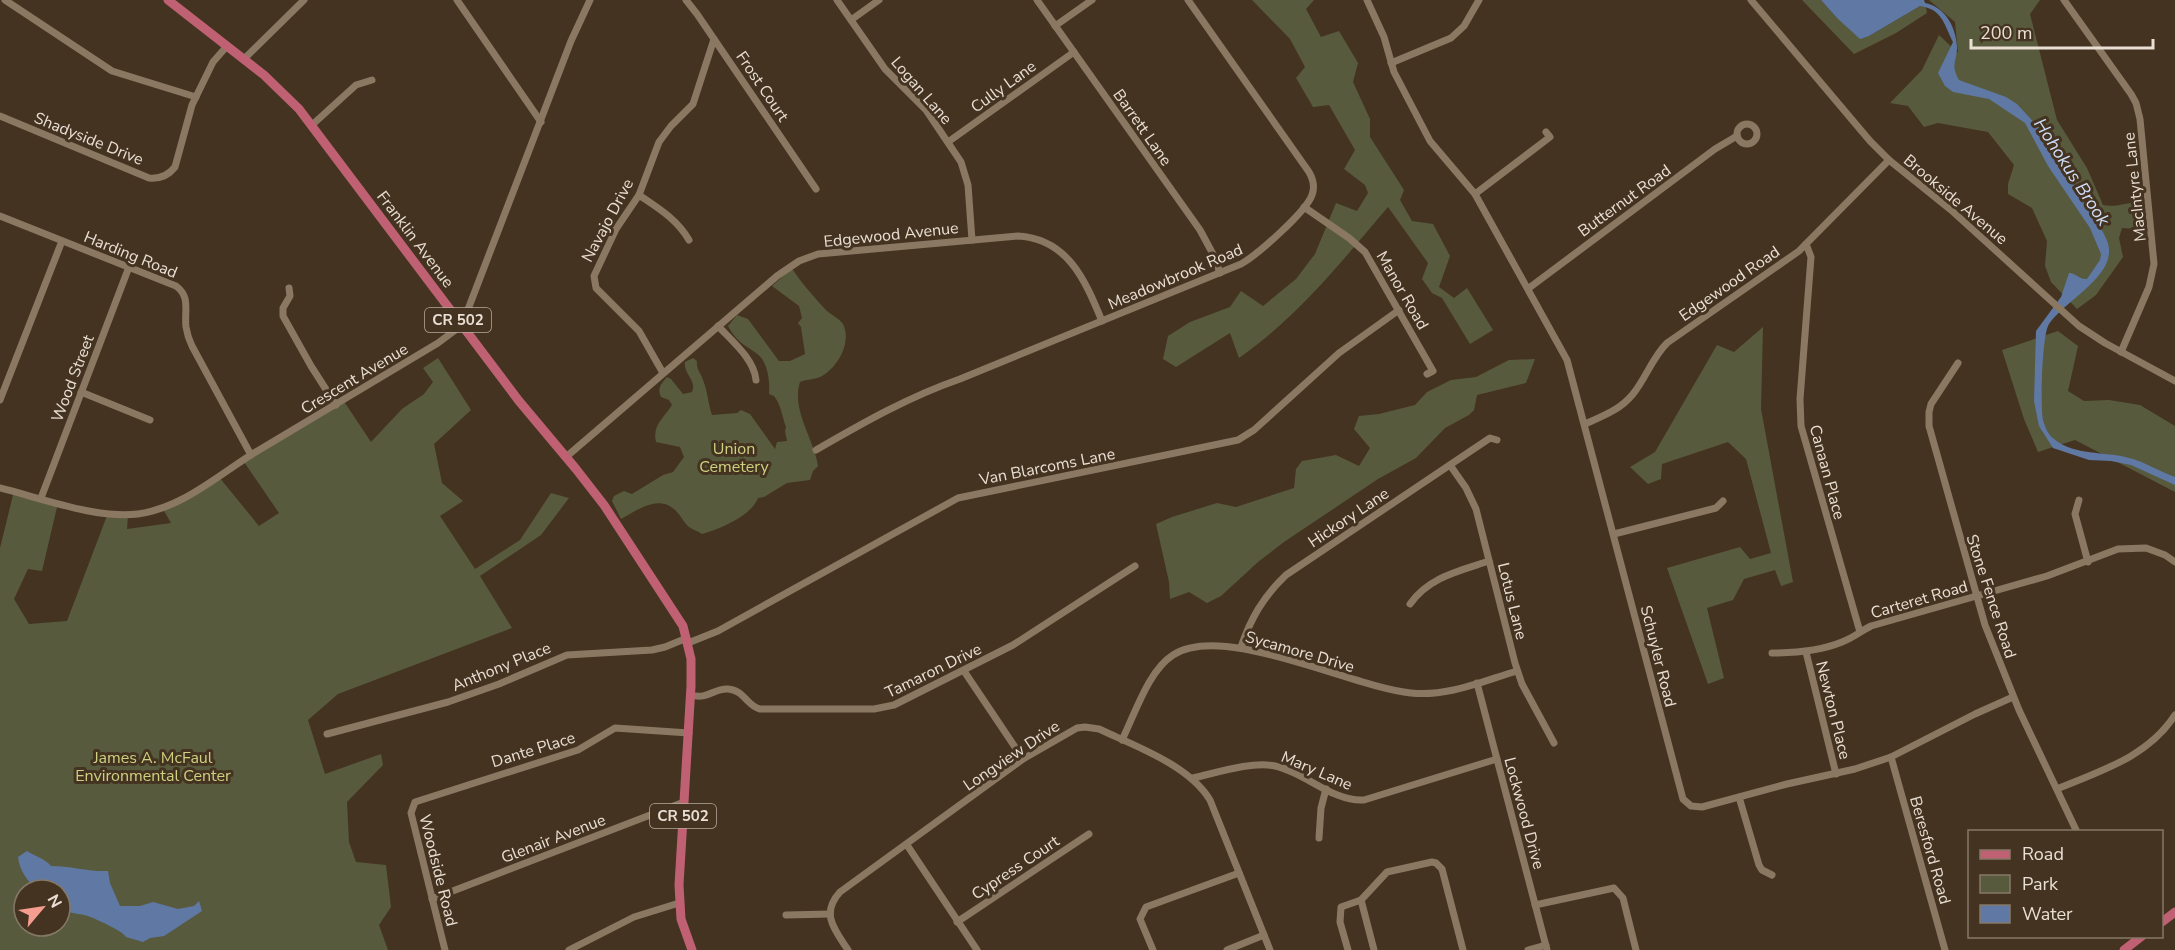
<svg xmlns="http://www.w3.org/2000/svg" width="2175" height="950" viewBox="0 0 2175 950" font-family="'Nunito Sans',sans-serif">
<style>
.green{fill:#585a3d;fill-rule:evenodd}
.water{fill:#5f79a4}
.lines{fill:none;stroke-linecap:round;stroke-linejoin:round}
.minor{stroke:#8b7863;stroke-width:7}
.major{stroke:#bf6172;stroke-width:9}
.labels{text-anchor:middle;stroke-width:6;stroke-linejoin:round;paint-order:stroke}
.shield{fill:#443320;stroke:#b8ab9e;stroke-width:1.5}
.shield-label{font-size:15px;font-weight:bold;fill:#eadfd4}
.street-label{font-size:16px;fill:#eadfd4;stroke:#443320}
.park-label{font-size:16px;fill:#cdd181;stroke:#443320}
.water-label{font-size:18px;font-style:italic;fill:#cdddf8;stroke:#443320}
</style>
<rect width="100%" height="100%" fill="#443320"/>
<g class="green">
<path d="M1252 0H1314L1306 9 1321 37 1339 31 1358 63 1353 82 1370 119V137L1404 190 1400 200 1412 221 1433 224 1450 256 1439 287 1454 298 1467 288 1493 330 1470 344 1442 298 1432 293 1422 279 1428 263 1388 207C1342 261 1298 317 1239 358L1230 333 1176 367 1163 359 1168 336 1190 322 1230 307 1241 291 1263 306 1296 279 1315 254 1336 203 1357 211 1368 193 1365 185 1344 169 1355 150 1329 105 1313 107 1296 78 1305 67 1290 39Z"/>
<polygon points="1802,0 1821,0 1836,17 1869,36 1925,3 1927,13 1896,33 1854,54"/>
<path d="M1929 0H2040L2030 14 2057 120 2087 168 2103 205C2118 208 2126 201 2141 203L2149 216 2137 229 2122 228 2119 238 2123 257 2096 295 2077 309 2051 282 2045 266 2047 241 2032 208 2008 194V184L2014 165 1988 132 1938 123 1924 127 1908 106 1890 103 1922 70 1939 35 1958 53 1955 22Z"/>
<path d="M790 270H793C803 285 814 297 826 310 831 315 839 318 843 324 852 342 838 367 822 376 815 380 807 379 800 382 791 410 814 439 818 466L813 471 810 480 787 483 764 497 758 498C751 516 720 529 702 534 698 531 693 530 689 527 684 523 681 516 677 512 660 493 639 509 621 519L612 501 614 496 624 491 632 494 663 475 673 472 684 457 680 447 656 442C652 425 664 418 672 405L669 400 661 397C657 388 661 384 667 377L671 379 683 394 692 392C697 380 683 374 685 362L693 358 697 361C696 370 701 373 703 380 708 392 708 404 712 415L737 413 741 410 750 414 775 449 777 442 787 441 785 431 786 427C782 416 781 405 774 396L769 394C770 381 768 361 756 353 743 344 735 340 728 326L737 315 748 319 779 361H790L805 354 801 327 798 323 802 318 799 306 772 286Z"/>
<polygon points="1763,327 1761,409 1793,582 1781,586 1775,570 1744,579 1733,600 1707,608 1724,678 1708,684 1667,568 1740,547 1750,559 1771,553 1746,459 1728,442 1662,464 1661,479 1648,484 1630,467 1655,452 1717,345 1734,352"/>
<polygon points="2058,331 2078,346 2068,391 2084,401 2109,400 2140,405 2175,426 2175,492 2075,440 2038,452 2024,419 2002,350"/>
<path d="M438 358 471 410 434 444 442 483 463 501 440 516 475 569 520 540 551 493 569 498 541 535 480 576 512 628 338 694 308 720 325 774 381 754 383 765 347 802 349 842 356 862 386 865 391 907 379 925 388 950H0V548L14 491 58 503 42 571 28 569 14 599 29 624 67 621 108 513 128 515 127 529 171 523 163 509 219 477 259 526 279 513 242 459 343 400 371 442 402 409 424 394 433 382 423 368ZM24 890H60V926H24Z"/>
<polygon points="1535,359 1526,383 1477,395 1474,410 1469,415 1445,428 1416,458 1378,479 1284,542 1258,562 1221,596 1207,603 1189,592 1170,599 1169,582 1156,524 1172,517 1217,503 1236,507 1294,488 1296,469 1302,461 1336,455 1359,466 1370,448 1354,429 1359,416 1379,414 1415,405 1427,392 1451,380 1476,377 1509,360"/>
</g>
<g class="water">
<path d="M1821 0H1924L1925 3C1946 7 1956 28 1957 47 1957 62 1950 64 1959 80L2006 97 2017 104 2039 128 2098 223C2102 231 2110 242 2109 252 2109 279 2063 303 2049 324 2042 334 2040 406 2043 420 2045 427 2048 435 2054 439 2075 456 2104 451 2129 458 2143 461 2160 472 2175 477V485L2131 465 2111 461 2089 460 2053 448 2039 426 2034 401 2036 331 2061 297 2069 273C2076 273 2080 280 2087 279L2100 260 2101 254 2090 228 2048 166 2025 123 1989 99 1953 92 1945 86 1938 73 1953 42C1944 24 1942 9 1920 6L1869 36 1860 39 1836 17Z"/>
<path d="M27 851C36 857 44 858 51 866 71 866 88 872 108 871L110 883 120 906H140L153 902 178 909 194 906 199 901 202 911 164 936 150 938 143 942 126 937C123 931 96 919 88 916 78 913 68 914 60 907V890H36C27 879 20 872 18 857Z"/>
</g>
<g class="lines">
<g class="minor">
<polyline points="5,0 112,71 196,97"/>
<polyline points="457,0 541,122"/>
<polyline points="686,0 697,14 816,189"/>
<polyline points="837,0 885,69 926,110 961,162 968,185 972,240"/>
<polyline points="1037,0 1200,230 1214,256 1220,273"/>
<polyline points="1367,0 1384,37 1394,72 1430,141 1475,194 1567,360 1683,799 1691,806 1702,807 1787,784 1855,769 1891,757 1975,714 2013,697"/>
<polyline points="1751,0 1870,141 1889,160 1951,210 2079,326 2105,343 2175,381"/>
<polyline points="2064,0 2131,94 2136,103 2140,119 2154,264 2149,287 2121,352"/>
<polyline points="851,20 879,0"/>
<polyline points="1055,26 1092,0"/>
<polyline points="244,59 304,0"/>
<polyline points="1391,63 1451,38 1464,26 1479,0"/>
<path d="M0 116 149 178C160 179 168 176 175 167L192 105 213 62 227 46"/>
<circle cx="1747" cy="134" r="10"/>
<polyline points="312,125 356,85 372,80"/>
<polyline points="948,142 1074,52"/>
<polyline points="1475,194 1550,137 1546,132"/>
<path d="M639 195C658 208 677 219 689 240"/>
<polyline points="1304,207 1349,238 1365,252 1433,371 1427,374"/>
<path d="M0 216 176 286C191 297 184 311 186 327 187 333 189 340 192 346L251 455"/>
<polyline points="1806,244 1811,257 1800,399 1801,426 1860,632"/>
<polyline points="289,288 290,296 283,308 283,316 311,366 336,405"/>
<polyline points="1529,288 1715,149 1737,136"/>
<path d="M718 326C732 341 754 359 756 380"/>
<polyline points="1958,363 1931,404 1929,412 1929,426 1985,625 2019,710 2077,832"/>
<polyline points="663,373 639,331 596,288 594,276 616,229 639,195 659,142 671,126 693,104 714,39"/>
<polyline points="81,392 150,420"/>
<polyline points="0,400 62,241"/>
<path d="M1585 424C1603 416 1620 410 1633 394 1646 378 1652 358 1667 343L1799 251 1889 160"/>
<path d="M816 450C863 423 908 397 960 379L1241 264C1257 255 1306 212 1312 195 1315 187 1313 179 1309 172L1188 0"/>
<path d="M566 457 777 276 799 261 818 254 1018 236C1068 239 1085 280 1102 321"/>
<polyline points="1450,465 1466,488 1476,509 1515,663 1522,684 1554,743"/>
<path d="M0 488C41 498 96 519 138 514 182 508 217 476 254 453 315 416 377 380 438 343L462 325 571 41 590 0"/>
<polyline points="41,498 129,267"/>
<polyline points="2079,500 2075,514 2088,562"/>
<polyline points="1614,534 1716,508 1723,501"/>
<path d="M1410 604C1429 577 1459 571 1489 561"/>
<polyline points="688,643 718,631 958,498 1238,440 1254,430 1339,353 1399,310"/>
<path d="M1241 647C1251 618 1263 597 1286 575L1490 438 1497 440"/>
<polyline points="1806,652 1836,774"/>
<path d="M1772 653C1797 653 1820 651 1842 642 1853 638 1861 631 1871 626L2047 576 2118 549 2146 548 2165 555 2175 562"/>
<polyline points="964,671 1023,759"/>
<polyline points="1477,683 1547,950"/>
<path d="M691 695C708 700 714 688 728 689 744 690 747 706 760 709H874L894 705 1013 645 1135 566"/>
<polyline points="327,734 448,702 499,684 567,655 652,650 665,647 687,638"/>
<path d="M1122 740C1135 714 1148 671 1173 655 1223 622 1351 687 1411 693 1447 697 1483 681 1517 671"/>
<polyline points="1891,757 1945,950"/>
<path d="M1193 778C1216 773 1251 761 1275 766 1305 772 1332 802 1364 800L1497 759"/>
<path d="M2057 789C2100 771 2148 757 2175 715"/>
<polyline points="1739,797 1759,865 1762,870 1772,875"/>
<polyline points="1319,838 1321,808 1326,789"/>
<polyline points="907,845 977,950"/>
<polyline points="432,899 684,802"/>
<polyline points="1361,900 1374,950"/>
<polyline points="1535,905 1614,888 1623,898 1636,950"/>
<polyline points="786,915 830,914"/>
<polyline points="957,922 1089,834"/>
<polyline points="445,950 411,813 415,802 578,750 615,728 689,733"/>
<polyline points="569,950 634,917 679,903"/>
<path d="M848 950C835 930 820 914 840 892L1023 759 1077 728 1085 727 1099 729C1135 746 1189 765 1210 800L1270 950"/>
<polyline points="1153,950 1140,919 1146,907 1239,873"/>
<polyline points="1227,950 1264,935"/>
<polyline points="1348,950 1340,922 1341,907 1361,900 1387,872 1432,862 1436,863 1442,869 1463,950"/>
<polyline points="1528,950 1546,945"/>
</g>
<g class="major">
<polyline points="168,0 264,75 299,109 519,401 576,469 604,505 683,626 691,659 691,686 679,885 681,919 692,950"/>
<polyline points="2162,922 2175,912"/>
<polyline points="2124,950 2142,936"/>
</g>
</g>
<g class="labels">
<g class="shield">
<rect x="425" y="308" width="66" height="24" rx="4.5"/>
<rect x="650" y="804" width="66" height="24" rx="4.5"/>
</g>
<g class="shield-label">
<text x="458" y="325">CR 502</text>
<text x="683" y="821">CR 502</text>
</g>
<g class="street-label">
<text transform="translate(763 86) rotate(56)" y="6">Frost Court</text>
<text transform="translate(1003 86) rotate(-36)" y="6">Cully Lane</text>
<text transform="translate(922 90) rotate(49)" y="6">Logan Lane</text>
<text transform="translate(1143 127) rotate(55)" y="6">Barrett Lane</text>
<text transform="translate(89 138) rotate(22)" y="6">Shadyside Drive</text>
<text transform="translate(2134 187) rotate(-96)" y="6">MacIntyre Lane</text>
<text transform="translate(1956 199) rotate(40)" y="6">Brookside Avenue</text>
<text transform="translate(1624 200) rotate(-36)" y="6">Butternut Road</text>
<text transform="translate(607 220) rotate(-62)" y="6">Navajo Drive</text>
<text transform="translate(891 234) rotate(-6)" y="6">Edgewood Avenue</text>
<text transform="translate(416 239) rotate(53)" y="6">Franklin Avenue</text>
<text transform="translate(131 254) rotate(22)" y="6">Harding Road</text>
<text transform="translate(1175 276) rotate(-23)" y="6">Meadowbrook Road</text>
<text transform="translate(1729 283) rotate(-35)" y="6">Edgewood Road</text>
<text transform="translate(1403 290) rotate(60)" y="6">Manor Road</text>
<text transform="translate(72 378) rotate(-69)" y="6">Wood Street</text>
<text transform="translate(354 378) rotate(-31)" y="6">Crescent Avenue</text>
<text transform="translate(1047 466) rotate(-11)" y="6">Van Blarcoms Lane</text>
<text transform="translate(1828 472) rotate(75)" y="6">Canaan Place</text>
<text transform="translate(1348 517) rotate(-34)" y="6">Hickory Lane</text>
<text transform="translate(1992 596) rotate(72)" y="6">Stone Fence Road</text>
<text transform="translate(1919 599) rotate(-16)" y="6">Carteret Road</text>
<text transform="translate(1513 601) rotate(76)" y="6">Lotus Lane</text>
<text transform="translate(1300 651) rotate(16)" y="6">Sycamore Drive</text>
<text transform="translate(1659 656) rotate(76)" y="6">Schuyler Road</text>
<text transform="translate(501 666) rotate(-22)" y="6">Anthony Place</text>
<text transform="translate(933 670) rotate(-26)" y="6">Tamaron Drive</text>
<text transform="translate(1834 710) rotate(76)" y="6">Newton Place</text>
<text transform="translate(533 749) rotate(-17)" y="6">Dante Place</text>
<text transform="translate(1011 755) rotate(-34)" y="6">Longview Drive</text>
<text transform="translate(1317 770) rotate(23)" y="6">Mary Lane</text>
<text transform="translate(1525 813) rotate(75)" y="6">Lockwood Drive</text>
<text transform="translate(553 838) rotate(-21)" y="6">Glenair Avenue</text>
<text transform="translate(1931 850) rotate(74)" y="6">Beresford Road</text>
<text transform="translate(1015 867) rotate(-34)" y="6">Cypress Court</text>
<text transform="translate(439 870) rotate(76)" y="6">Woodside Road</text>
</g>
<g class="park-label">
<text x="734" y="454">Union<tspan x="734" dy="18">Cemetery</tspan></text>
<text x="153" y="763">James A. McFaul<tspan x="153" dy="18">Environmental Center</tspan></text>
</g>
<g class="water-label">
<text transform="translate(2072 172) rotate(57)" y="6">Hohokus Brook</text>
</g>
</g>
<rect x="1968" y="830" width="195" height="108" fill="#443320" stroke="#867868" stroke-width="1.5"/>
<rect x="1980" y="850" width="30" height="9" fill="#bf6172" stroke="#867868" stroke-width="1.5"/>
<text x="2022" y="860" font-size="18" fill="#eadfd4">Road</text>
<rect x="1980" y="875" width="30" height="18" fill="#585a3d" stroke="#867868" stroke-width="1.5"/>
<text x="2022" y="890" font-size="18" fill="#eadfd4">Park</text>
<rect x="1980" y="905" width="30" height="18" fill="#5f79a4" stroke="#867868" stroke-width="1.5"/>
<text x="2022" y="920" font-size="18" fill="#eadfd4">Water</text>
<g transform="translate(42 908) rotate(61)"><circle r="28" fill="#443320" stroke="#867868" stroke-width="1.5"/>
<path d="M0-4.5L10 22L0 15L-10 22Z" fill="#f59d8e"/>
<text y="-9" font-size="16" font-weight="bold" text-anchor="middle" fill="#eadfd4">N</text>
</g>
<path d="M1971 39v9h182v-9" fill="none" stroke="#eadfd4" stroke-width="3"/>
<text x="1980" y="39" font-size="18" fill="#eadfd4" stroke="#443320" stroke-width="4.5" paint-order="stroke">200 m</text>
</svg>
